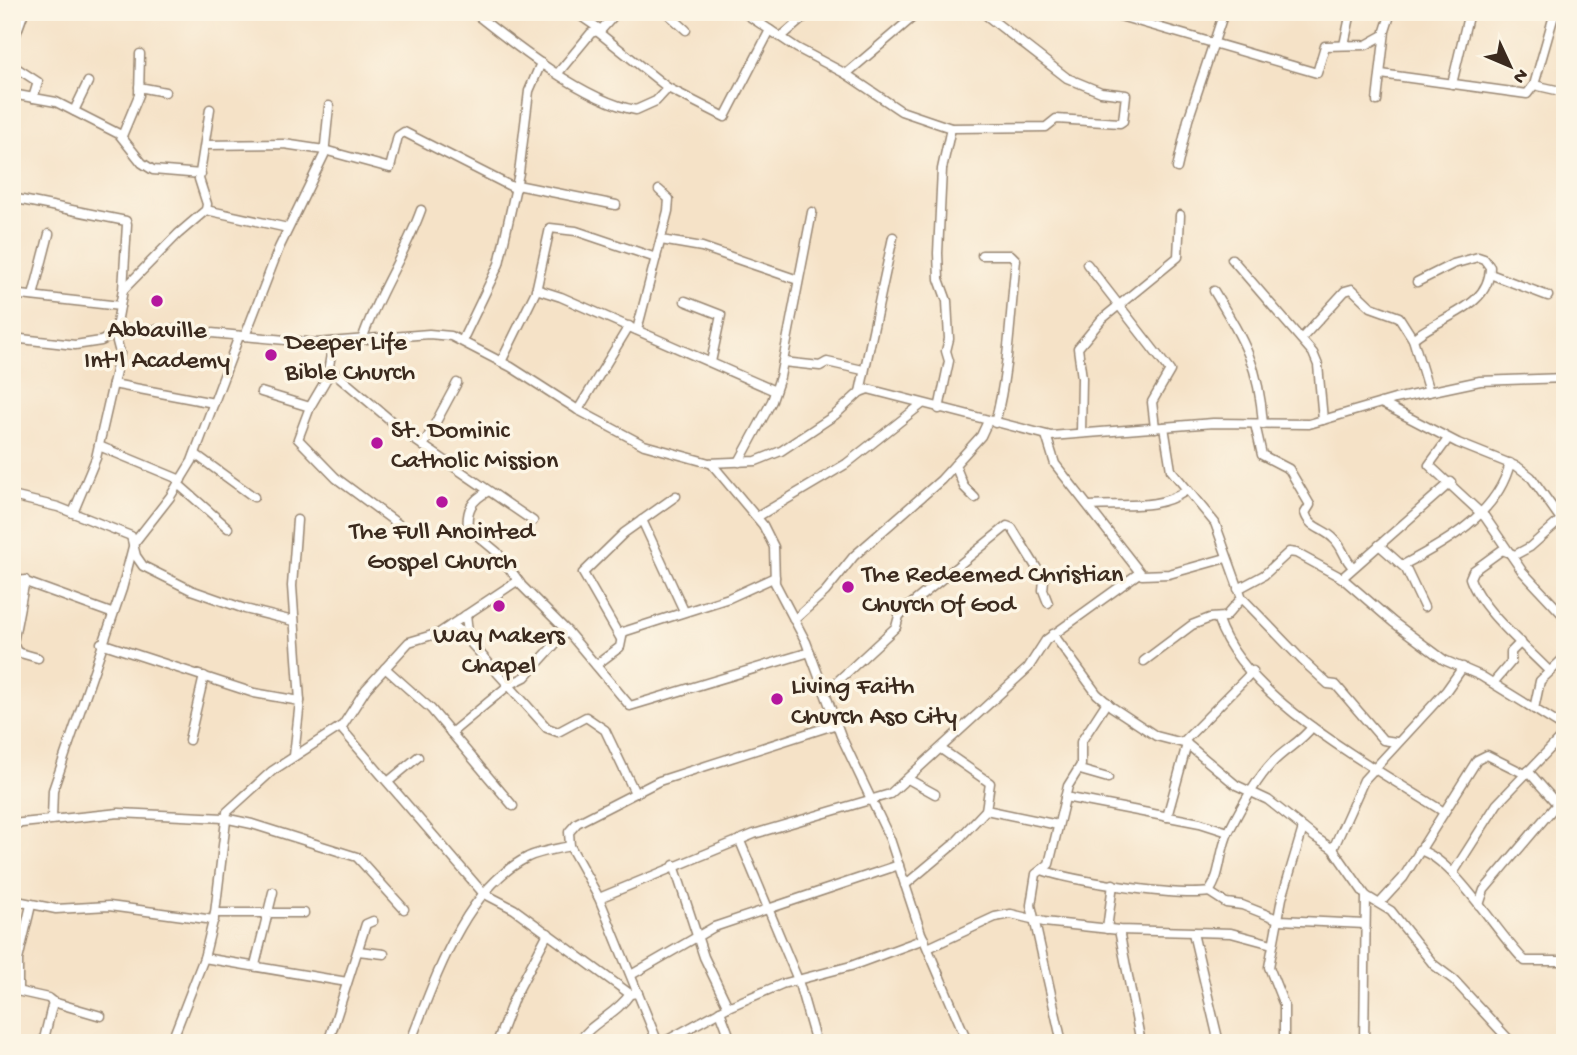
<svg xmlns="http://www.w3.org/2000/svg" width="1577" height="1055" viewBox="0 0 1577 1055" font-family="'Gochi Hand',sans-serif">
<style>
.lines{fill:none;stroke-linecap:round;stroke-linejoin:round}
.minor-casing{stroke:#988672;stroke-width:11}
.minor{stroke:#fff;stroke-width:8}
.poi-dot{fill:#b5179e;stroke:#fcf5e5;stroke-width:2.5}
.labels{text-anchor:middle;stroke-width:7;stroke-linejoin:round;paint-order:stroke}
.poi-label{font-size:26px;fill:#3b2a1e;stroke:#fcf5e5;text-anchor:start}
</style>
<rect width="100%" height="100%" fill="#fcf5e5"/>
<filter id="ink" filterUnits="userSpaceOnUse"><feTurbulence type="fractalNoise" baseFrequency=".0143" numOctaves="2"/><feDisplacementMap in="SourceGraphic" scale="14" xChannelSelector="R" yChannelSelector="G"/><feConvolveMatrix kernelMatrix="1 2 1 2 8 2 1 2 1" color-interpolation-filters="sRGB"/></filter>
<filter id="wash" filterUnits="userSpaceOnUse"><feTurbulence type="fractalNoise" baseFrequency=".00686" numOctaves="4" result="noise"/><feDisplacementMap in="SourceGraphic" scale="28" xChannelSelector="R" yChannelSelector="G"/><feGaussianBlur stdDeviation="1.57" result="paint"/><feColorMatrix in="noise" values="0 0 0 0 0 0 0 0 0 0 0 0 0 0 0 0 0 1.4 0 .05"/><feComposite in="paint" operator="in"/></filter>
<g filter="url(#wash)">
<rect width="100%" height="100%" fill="#f5e2c7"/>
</g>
<g filter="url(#ink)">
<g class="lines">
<defs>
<g id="minor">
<path d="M473 12C513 44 586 102 636 110L656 101 668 88"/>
<polyline points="575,12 601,30"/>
<polyline points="666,12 686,30"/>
<polyline points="743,12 797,48 846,74 901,111 951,128 1046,127 1056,119 1120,123 1123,121 1126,95 1101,92 1067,78 982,12"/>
<polyline points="1106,12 1317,73 1325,46 1366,45 1384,35"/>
<polyline points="598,32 668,88 725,117 770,30"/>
<polyline points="781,37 810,12"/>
<polyline points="12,45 24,12"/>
<polyline points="1344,45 1351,12"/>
<polyline points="12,65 38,82 33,98"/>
<polyline points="558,73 591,33 601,30 617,12"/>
<polyline points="846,74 919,12"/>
<polyline points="1381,74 1527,94 1534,85 1555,12"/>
<polyline points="1452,84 1469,12"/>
<polyline points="1534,85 1565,92"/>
<polyline points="139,87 165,92"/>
<polyline points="12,94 56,102 119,134 142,163 153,170 201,174"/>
<polyline points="1377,101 1385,31 1391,12"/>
<polyline points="74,111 88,82"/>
<polyline points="122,136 139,95 140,54"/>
<polyline points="205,145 284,144 324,150 390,168 398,136 404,132 516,189"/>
<polyline points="1177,168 1188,120 1224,12"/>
<polyline points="517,185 616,205"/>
<polyline points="12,198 126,221 127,224 123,290 115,334 120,353 96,458 73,513"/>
<polyline points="206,210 288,228"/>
<polyline points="661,240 702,247 798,280"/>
<path d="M982 255H1011L1016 260C1010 315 1009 370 995 423"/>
<polyline points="1232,259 1313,353 1318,365 1323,420"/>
<polyline points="1087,264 1170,371 1152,402 1155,428"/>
<polyline points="1490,274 1548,296"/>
<polyline points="536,289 561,297 775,391"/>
<polyline points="123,290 178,234 206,210 207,204 199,179 210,109"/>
<path d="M1214 291C1244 341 1259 365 1263 424"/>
<polyline points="12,294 120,306"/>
<polyline points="33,296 49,234"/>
<polyline points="685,301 721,315 711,362"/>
<polyline points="637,330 668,211 669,199 659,190"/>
<polyline points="245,336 279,248 324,155 329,106"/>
<polyline points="12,338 75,345 101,341 125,329 180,330 317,343 429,334 451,336 511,367 578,410 644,445 709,463 756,461 781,451 835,415 860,392 868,389 1051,436 1213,423 1309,424 1395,399 1480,381 1565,378"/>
<polyline points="1302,338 1345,291 1352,289 1371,307 1399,317 1413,339 1429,392"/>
<path d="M1413 339C1437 317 1490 309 1490 267L1484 259 1478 257 1453 264 1417 282"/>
<path d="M362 340C377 294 405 255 421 210"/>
<polyline points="462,341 499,264 519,173 529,91 541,63"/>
<polyline points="333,342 327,378 310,407 298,439 336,478 398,524"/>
<polyline points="501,362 536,291 550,228 576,231 656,258"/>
<polyline points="783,362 820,366 827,362 863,370"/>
<polyline points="329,368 409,436 533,521"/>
<polyline points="113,384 214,403"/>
<polyline points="261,392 310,407"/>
<polyline points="860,392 893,237"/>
<polyline points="1381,403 1458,443 1518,467 1531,477 1565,525"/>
<polyline points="939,409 949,361 946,351 949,339 947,301 939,279 938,253 942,169 951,128"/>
<polyline points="578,410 629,326"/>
<path d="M1255 424 1262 455 1289 469 1310 505 1305 513C1310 529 1324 528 1334 539 1343 547 1344 559 1353 567"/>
<polyline points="1164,427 1171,470 1215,523 1242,598 1302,660 1328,684 1336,685 1383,740 1396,742"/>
<polyline points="1081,433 1082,378 1078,348 1102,319 1178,257 1180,215"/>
<polyline points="1046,435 1055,464 1142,575 1169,574 1226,558"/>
<polyline points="1448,439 1429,465 1485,517 1522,571 1565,617"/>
<polyline points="99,446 181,480"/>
<polyline points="423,446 457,383"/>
<polyline points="195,454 254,497"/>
<polyline points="739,462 772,401 780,377 812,212"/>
<polyline points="711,463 763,525 774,547 775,583 806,642 841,736 890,839 921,933 968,1043"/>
<polyline points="955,465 964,487 975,498"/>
<polyline points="178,484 228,528"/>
<path d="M487 492C472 500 466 510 468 528L497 552 520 583"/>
<polyline points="12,496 58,507 131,536 136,556 143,566 191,590 245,609 293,621"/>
<path d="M1090 506C1126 503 1155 511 1186 491"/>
<polyline points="757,517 846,464 922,404"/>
<polyline points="642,520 684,611"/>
<polyline points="1379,545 1406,569 1424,607"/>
<path d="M1403 565C1445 543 1498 514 1510 463"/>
<polyline points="12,577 111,613"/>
<polyline points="1342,578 1451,482"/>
<polyline points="25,580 13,643 17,652 38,658"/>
<polyline points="1238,589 1264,575 1289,552 1296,553 1342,578 1393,622 1444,660 1481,676 1565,728"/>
<polyline points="466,615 469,641 547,728 558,732 586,717 605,730 635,793"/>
<polyline points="794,620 825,592 854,556 941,480 981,436 988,421"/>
<path d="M1218 620C1245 700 1376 768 1444 812"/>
<polyline points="451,625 469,636"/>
<polyline points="1053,634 1097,694 1112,707 1156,736 1187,744 1236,785 1268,800 1316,838 1333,849 1366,896 1391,911 1434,965 1454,980 1512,1043"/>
<polyline points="621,639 583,573 624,533 676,496"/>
<polyline points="101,643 254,693 300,701"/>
<polyline points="1144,661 1192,625 1210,618 1225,617 1242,598"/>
<polyline points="596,665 620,647 623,632 729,598 775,577"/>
<polyline points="385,668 431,709 513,806"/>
<path d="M1549 671C1526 647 1480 609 1470 578L1473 571 1502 550 1515 555 1530 547 1565 516"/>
<polyline points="1493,683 1511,662 1511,652 1521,642"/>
<polyline points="826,692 896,627 899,616 910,605 1007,526 1012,528 1044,580 1043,590 1048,603"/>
<polyline points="1534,709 1540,681 1565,657"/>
<polyline points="340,727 483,893 514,909 630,994 638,993"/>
<polyline points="451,733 509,685 525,677 567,631"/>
<polyline points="189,740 204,676"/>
<polyline points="1183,742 1253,671"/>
<polyline points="941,749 990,783 986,810"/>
<polyline points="294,756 300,701 292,586 297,520"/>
<polyline points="1080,770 1108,778"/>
<polyline points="1528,771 1565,813"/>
<polyline points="908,779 935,794"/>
<polyline points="389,781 418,757"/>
<polyline points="1065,797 1200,823 1228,832"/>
<polyline points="1167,817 1187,744"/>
<polyline points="52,819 53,790 122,589 134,543 170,497 192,461 239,336"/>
<polyline points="12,824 119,813 224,818 252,824 357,857 404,909"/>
<polyline points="740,841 798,980 816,1043"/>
<polyline points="1333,849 1364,780 1446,691 1463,667"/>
<path d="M1419 850C1454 859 1497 934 1525 961H1565"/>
<polyline points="674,865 704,957 728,1007"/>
<path d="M1042 870C1072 881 1177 897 1209 892 1222 874 1219 850 1229 831 1240 809 1255 781 1272 763 1285 749 1301 742 1312 727"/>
<polyline points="1453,873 1497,804 1565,733"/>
<polyline points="905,885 954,844 986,810 1058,825"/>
<polyline points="1209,892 1226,903 1242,905 1280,920 1365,924"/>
<polyline points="599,898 754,834 890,794 1028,668 1046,640 1139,573"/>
<polyline points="12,900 56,909 109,906 214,920"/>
<polyline points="1380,903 1403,878 1477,760 1487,755 1525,774"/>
<polyline points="1479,905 1484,890 1557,804"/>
<polyline points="215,913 304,913"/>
<polyline points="1107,929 1113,884"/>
<polyline points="1119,930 1141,1043"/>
<polyline points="1193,933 1219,1043"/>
<polyline points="928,948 995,917 1011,914 1044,922 1119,930 1231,933 1272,944"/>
<polyline points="358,951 384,954"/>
<polyline points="204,958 347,982"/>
<polyline points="255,965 273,892"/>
<polyline points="631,975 714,927 899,865"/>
<polyline points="12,990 48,998 53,1002 101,1016"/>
<polyline points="18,990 18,960 31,905"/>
<polyline points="720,1011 732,1043"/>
<polyline points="1442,1041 1442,1043"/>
<polyline points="43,1043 53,1002"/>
<polyline points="171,1043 204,958 215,913 227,812 272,771 343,725 366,689 409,642 439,633 517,581 568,632 630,706 810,652"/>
<polyline points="328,1043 366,924 373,921"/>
<path d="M410 1043C435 980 463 890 528 857 541 851 557 849 570 846"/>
<polyline points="497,1043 514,998 548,933"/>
<path d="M578 1043C591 1022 616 1015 630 994"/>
<polyline points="658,1043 599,898 570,846 569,832 577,823 659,781 837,724"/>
<polyline points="662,1043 728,1007 782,984 851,966 924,939"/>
<polyline points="1062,1043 1031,905 1036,874 1049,864 1068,786 1081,765 1081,742 1107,702"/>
<polyline points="1284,1043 1284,1005 1269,967 1282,898 1303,828"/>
<polyline points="1364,1043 1366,896"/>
</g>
</defs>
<use href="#minor" class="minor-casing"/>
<use href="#minor" class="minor"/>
</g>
</g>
<g class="poi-dot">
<circle cx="157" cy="301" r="7"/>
<circle cx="271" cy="355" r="7"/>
<circle cx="377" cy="443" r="7"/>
<circle cx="442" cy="502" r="7"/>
<circle cx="848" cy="587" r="7"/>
<circle cx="499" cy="606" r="7"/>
<circle cx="777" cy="699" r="7"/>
</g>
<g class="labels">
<g class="poi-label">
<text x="157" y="337" text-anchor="middle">Abbaville<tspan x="157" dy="30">Int'l Academy</tspan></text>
<text x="285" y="349">Deeper Life<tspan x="285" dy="30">Bible Church</tspan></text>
<text x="391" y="437">St. Dominic<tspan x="391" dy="30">Catholic Mission</tspan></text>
<text x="442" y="538" text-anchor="middle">The Full Anointed<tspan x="442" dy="30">Gospel Church</tspan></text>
<text x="862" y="581">The Redeemed Christian<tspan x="862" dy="30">Church Of God</tspan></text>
<text x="499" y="642" text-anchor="middle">Way Makers<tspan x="499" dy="30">Chapel</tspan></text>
<text x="791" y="693">Living Faith<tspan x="791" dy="30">Church Aso City</tspan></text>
</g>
</g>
<rect width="1577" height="1055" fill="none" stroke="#fcf5e5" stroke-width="42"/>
<g transform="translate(1510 66) rotate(134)" stroke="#fcf5e5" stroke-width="5" paint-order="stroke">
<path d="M0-5L12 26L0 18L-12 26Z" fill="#3b2a1e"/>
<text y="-10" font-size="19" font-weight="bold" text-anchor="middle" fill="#3b2a1e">N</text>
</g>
</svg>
